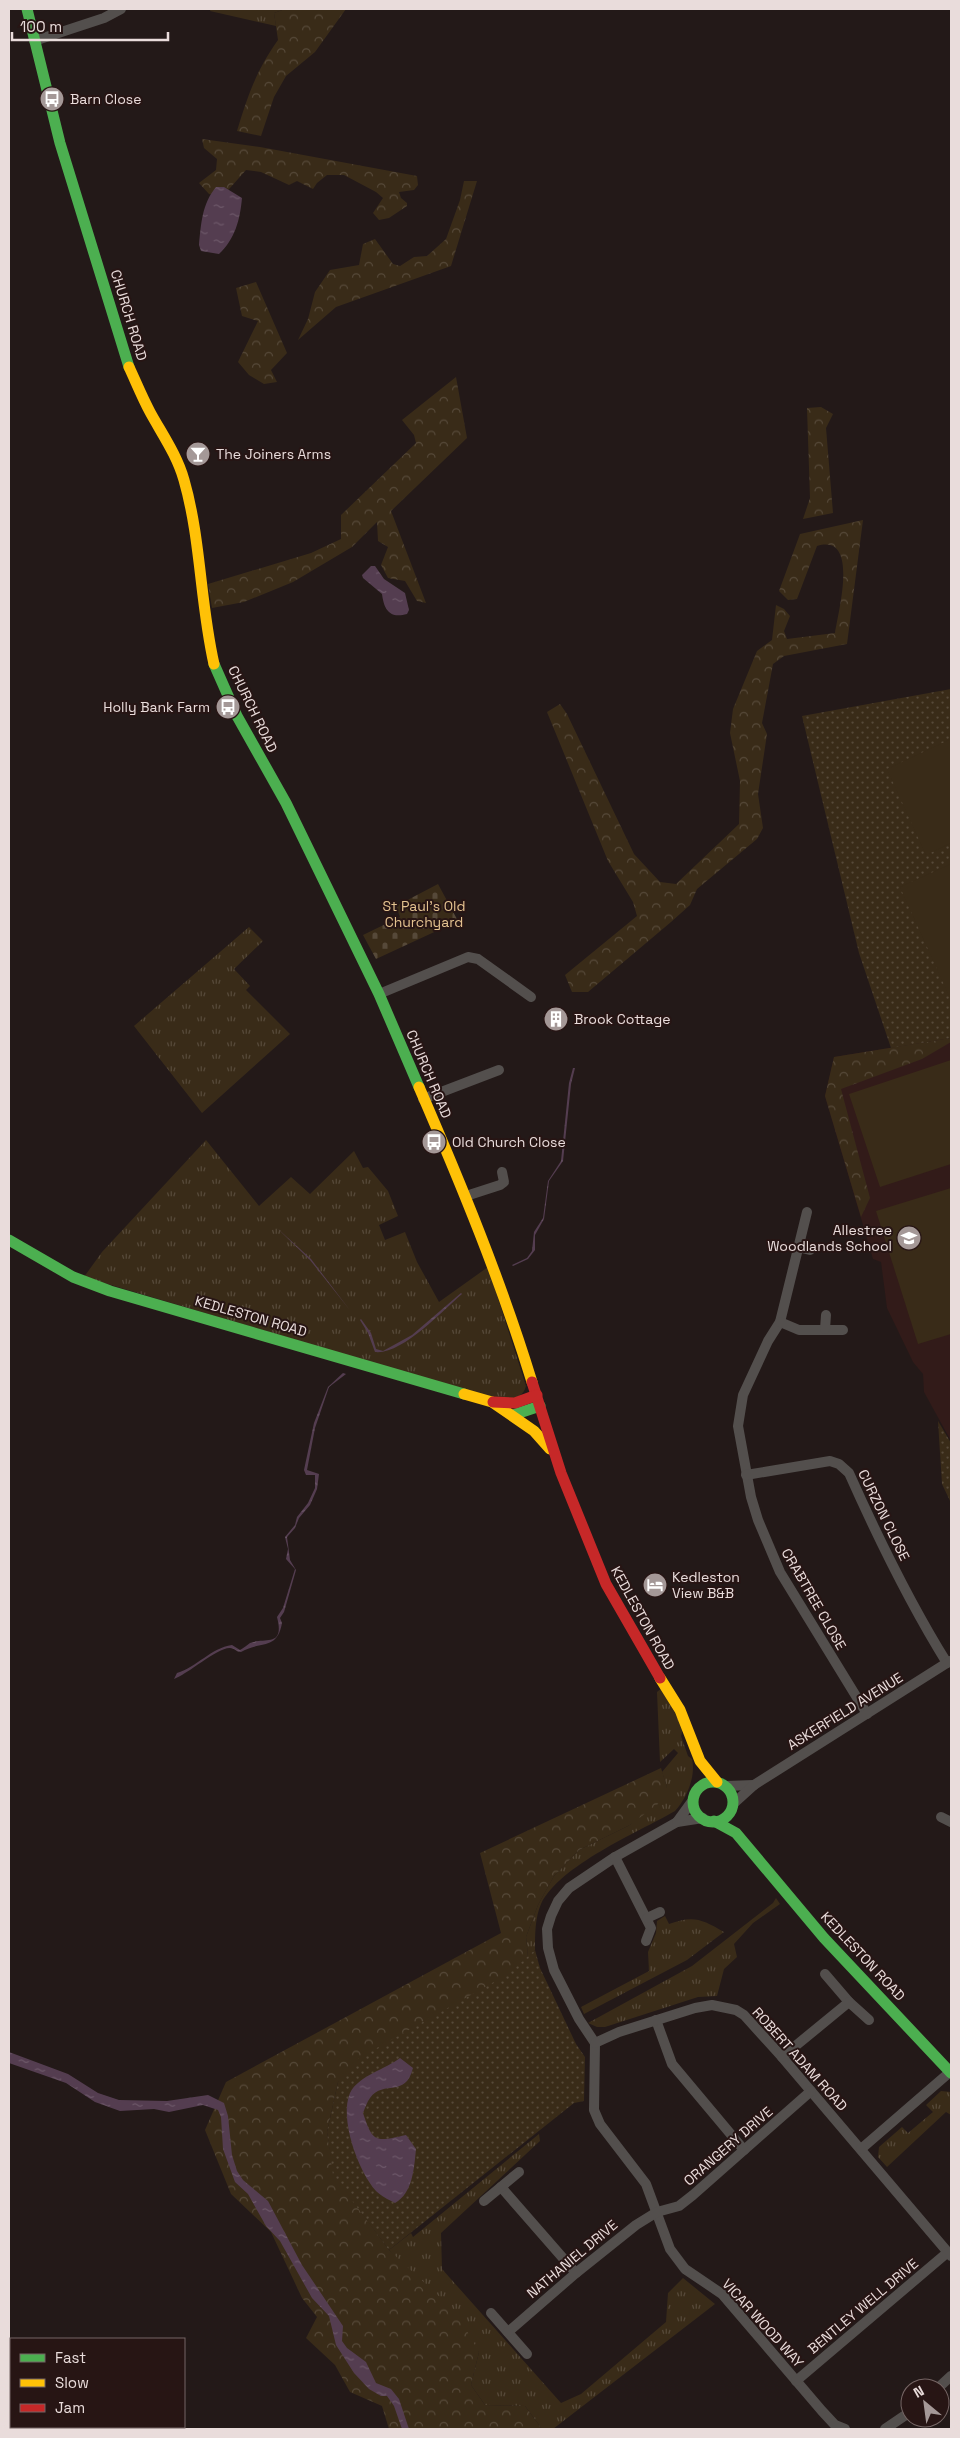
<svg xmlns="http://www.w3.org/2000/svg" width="960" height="2438" viewBox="0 0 960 2438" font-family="'Space Grotesk',sans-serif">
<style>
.built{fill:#321b19}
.grass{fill:url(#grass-tufts)}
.forest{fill:url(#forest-crowns)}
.cemetery{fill:url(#cemetery-stones)}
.park{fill:url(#park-dots)}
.pitch{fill:#392b18}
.water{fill:url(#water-ripples)}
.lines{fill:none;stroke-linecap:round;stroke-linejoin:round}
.street{stroke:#534f4d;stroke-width:10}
.fast{stroke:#4caf50;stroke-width:11}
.slow{stroke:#ffc107;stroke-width:11}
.jam{stroke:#c62828;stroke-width:11}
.labels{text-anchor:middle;stroke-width:4;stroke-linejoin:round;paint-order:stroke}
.poi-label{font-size:14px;fill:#e9dcdb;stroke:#271514;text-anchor:start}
.street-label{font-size:14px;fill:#e9dcdb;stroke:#271514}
.park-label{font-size:14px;fill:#e4c290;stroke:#271514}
</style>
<defs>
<pattern id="grass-tufts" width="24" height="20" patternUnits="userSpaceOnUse" patternTransform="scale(1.25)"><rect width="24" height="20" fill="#392b18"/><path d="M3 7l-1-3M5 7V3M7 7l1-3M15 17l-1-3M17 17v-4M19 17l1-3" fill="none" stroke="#564939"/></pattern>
<pattern id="forest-crowns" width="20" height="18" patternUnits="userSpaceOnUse" patternTransform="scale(1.25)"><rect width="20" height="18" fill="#392b18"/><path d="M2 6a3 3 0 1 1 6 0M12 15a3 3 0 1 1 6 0" fill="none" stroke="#564939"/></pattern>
<pattern id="cemetery-stones" width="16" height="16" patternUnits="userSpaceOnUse" patternTransform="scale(1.25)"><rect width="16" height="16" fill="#392b18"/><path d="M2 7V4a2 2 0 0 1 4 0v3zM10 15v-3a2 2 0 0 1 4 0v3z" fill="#564939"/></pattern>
<pattern id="park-dots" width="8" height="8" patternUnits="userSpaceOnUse" patternTransform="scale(1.25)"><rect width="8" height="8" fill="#392b18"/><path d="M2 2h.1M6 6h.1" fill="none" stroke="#564939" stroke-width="1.8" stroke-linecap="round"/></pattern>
<pattern id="water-ripples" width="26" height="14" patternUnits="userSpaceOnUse" patternTransform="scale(1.25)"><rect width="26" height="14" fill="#543d50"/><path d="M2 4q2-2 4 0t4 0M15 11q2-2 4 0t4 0" fill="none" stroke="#6d5869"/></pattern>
</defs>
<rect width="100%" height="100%" fill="#231918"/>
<polygon class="built" points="951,1038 951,1441 924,1392 923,1374 913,1362 887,1308 881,1262 873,1259 825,1096 834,1057"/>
<g class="grass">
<polygon points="211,9 285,9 274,13 276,26 210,11"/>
<polygon points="249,927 263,941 234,969 250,986 246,990 290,1034 202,1113 134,1026"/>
<path d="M206 1140 259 1206 291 1177 310 1194 354 1151 363 1168 368 1167 388 1191 398 1216 379 1225 385 1240 405 1232 417 1262 439 1302 488 1267 526 1386C522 1401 509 1398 495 1399L84 1277 102 1252Z"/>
<path d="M662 1688 683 1729 681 1736 688 1756 692 1759C696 1776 687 1798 675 1811 637 1833 560 1865 541 1904 535 1918 535 1934 535 1950L528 1957 526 1937 538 1905 554 1876 579 1850 630 1825 667 1787 662 1772 678 1753 674 1749 660 1762 657 1692Z"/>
<polygon points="776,1898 780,1904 753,1923 734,1944 737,1957 724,1969 717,1996 698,1997 605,2027 597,2027 588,2023 692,1966 773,1903"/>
<path d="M665 1916 669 1924C693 1915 702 1919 724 1932L687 1960 584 2014 581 2007 649 1971 648 1952 656 1933 657 1921Z"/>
<polygon points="941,2091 951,2092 951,2115 946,2112 887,2167 878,2157 879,2147 902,2127 908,2133 933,2112 926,2105"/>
<polygon points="539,2134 540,2141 441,2233 442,2269 561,2403 581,2394 666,2322 668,2293 683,2278 715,2304 553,2429 542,2429 525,2406 485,2405 471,2385 479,2352 389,2250 411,2233 413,2237"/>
</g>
<g class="forest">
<path d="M285 9H346L315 52 286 76 274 97 261 136 237 131C248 95 256 71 278 40L274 13Z"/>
<polygon points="202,139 260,147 417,176 418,185 414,190 399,192 401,198 407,203 407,206 389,218 379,220 373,213 383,198 376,192 344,175 327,175 317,183 313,189 297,181 289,185 261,172 246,170 222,197 209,194 199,183 216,170 217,159 204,148"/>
<polygon points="464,181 477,181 451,266 336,307 298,340 308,319 315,292 330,270 359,265 363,244 375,239 393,264 400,266 414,257 427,256 446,239 460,200"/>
<polygon points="256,282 287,353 271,370 277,382 264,384 249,375 238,362 258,321 242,316 236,288"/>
<polygon points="456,377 467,438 391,511 426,603 417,601 405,581 388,578 381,565 388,547 378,541 377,522 352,547 293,582 244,602 212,608 208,584 311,553 341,539 341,515 416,443 414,435 402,420"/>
<polygon points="821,407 833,414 826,428 833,513 803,519 810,498 807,408"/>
<path d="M863 520 847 644 784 656 773 664 762 723 767 734 758 794 763 828 757 839 697 889 690 905 671 922 588 992H572L565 975 637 916 633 902 608 861 547 712 560 704 567 714 634 854 660 882 676 884 739 824 740 781 730 733 733 709 757 651 772 640 776 605 784 609 790 616 784 631 787 639 835 633C838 612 860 533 817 546L797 599 788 600 779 591 800 534Z"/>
<polygon points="951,1038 951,1042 922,1059 841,1089 870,1198 861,1217 825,1096 834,1057"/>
<polygon points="661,1768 667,1787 658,1804 630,1825 579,1850 554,1876 538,1905 526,1937 528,1957 509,1974 338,2082 327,2132 334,2175 389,2250 456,2312 479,2352 471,2385 485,2405 525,2406 542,2429 389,2429 382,2406 350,2392 335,2365 306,2338 317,2317 302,2298 271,2232 231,2194 205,2130 226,2082 501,1933 480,1853"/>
</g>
<polygon class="cemetery" points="438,884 458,921 376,959 363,935 400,917 396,906"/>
<g class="park">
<polygon points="951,689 951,1038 891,1048 859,953 802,716"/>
<polygon points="938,1421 951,1443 951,1503 942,1484"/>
<polygon points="535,1950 540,1968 576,2044 585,2057 584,2101 574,2103 389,2250 333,2175 327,2132 338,2082 359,2058 508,1974"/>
</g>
<g class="pitch">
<polygon points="951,739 951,843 926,855 887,769"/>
<polygon points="951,864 951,1000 900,887"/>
<polygon points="951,1060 951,1164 880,1187 849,1094"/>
<polygon points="951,1188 951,1334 918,1344 876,1211"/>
</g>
<g class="water">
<path d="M216 187H224L242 198C240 220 235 239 219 254L201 251 199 245C201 224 202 204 216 187Z"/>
<path d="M371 566H375L384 579 405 593 409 610 407 614C389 619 384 609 382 594L363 578 362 575Z"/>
<polygon points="573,1068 575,1068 571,1084 563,1161 549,1181 544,1219 535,1235 535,1250 528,1259 513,1266 512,1265 527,1258 532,1251 534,1232 543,1218 548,1181 561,1161 569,1083"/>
<polygon points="277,1228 311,1259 349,1309 310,1260"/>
<path d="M461 1293 462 1294C442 1311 402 1355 375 1352L368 1333 360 1320 361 1319 371 1333 376 1349 383 1351 412 1335Z"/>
<path d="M343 1373 346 1374 329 1387 315 1428 307 1470 319 1474 317 1489 310 1505 299 1518 295 1528 287 1537 290 1560 296 1570 284 1612 280 1618 282 1623C277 1651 261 1640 241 1652 236 1652 235 1648 230 1648 218 1647 188 1674 174 1679L177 1673C197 1667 211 1648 232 1645L240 1650C244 1648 247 1645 250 1643 265 1637 285 1648 277 1617L283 1608 295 1569 286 1559 288 1549 285 1537 295 1525 297 1517 308 1503 315 1488V1475H306L304 1470 314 1423 328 1387Z"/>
<polygon points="9,2052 68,2074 98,2093 119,2100 167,2101 208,2095 224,2103 228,2116 232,2155 237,2171 243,2180 268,2201 302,2265 343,2326 342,2341 347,2348 366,2362 376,2383 391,2389 399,2399 409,2429 402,2429 394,2406 387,2396 381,2396 369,2389 354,2373 336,2345 329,2316 312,2298 280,2241 266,2226 248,2194 235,2182 223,2149 221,2117 218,2110 203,2105 169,2112 154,2109 120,2111 95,2102 66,2083 9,2063"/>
<path d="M400 2058 413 2068C405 2099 384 2079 370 2098 367 2102 365 2108 363 2113 373 2143 375 2142 406 2135L416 2149C414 2168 413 2193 395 2203 389 2200 381 2196 376 2191 358 2171 339 2118 350 2093 358 2076 386 2069 400 2058Z"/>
</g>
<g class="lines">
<g class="street">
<polyline points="34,41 104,18 121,9"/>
<polyline points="379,994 468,957 478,959 531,997"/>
<polyline points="423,1099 499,1070"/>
<polyline points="466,1196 500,1185 504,1182 502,1172"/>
<polyline points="807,1212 780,1322 768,1341 743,1395 738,1426 751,1497 758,1520 780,1572 867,1714"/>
<polyline points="798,1247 810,1250"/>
<polyline points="780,1322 799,1330 843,1330"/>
<polyline points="825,1329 826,1315"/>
<path d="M746 1475 830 1461 839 1464 849 1473C878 1538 909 1602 947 1663"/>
<polyline points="726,1786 754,1785"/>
<polyline points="733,1804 754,1785 950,1661"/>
<polyline points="941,1817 951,1822"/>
<polyline points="703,1818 677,1822 615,1857 569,1888 558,1901 551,1916 547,1929 548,1948 554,1970 579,2019 595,2043 594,2110 600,2124 646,2184 670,2249 685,2269 722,2294 822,2411 835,2425 845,2429"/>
<polyline points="677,1822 693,1800"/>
<polyline points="615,1857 651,1928 646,1941"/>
<polyline points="647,1918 660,1912"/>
<polyline points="825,1974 849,2002 869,2020"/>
<polyline points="656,2020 672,2064 744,2150"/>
<polyline points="595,2043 619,2032 695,2008 712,2005 736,2010 744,2015 782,2057 951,2256"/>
<polyline points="782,2057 849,2002"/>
<polyline points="861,2149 950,2072"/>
<polyline points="501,2187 576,2273"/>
<polyline points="484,2201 519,2172"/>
<polyline points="491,2313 527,2354"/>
<polyline points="508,2332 576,2273 636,2225 657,2212 679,2206 693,2195 811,2091"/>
<polyline points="796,2381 948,2252"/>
<polyline points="938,2388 951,2376"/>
<polyline points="885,2429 910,2412"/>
</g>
<g class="fast">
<polyline points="27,9 60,143 129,367"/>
<polyline points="214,664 237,716 286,803 379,994 419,1087"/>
<polyline points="9,1240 73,1277 110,1291 464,1394"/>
<polyline points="513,1415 540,1406"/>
<circle cx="713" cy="1802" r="20"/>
<polyline points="714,1821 736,1833 824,1938 951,2073"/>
</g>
<g class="slow">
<path d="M129 367C136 382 142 397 150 412 162 434 177 455 184 480 201 539 200 603 214 664"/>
<path d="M419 1087C461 1184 501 1281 532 1382"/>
<polyline points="464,1394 492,1402 534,1431 550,1449"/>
<polyline points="660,1678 680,1710 700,1761 717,1782"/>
</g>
<g class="jam">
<polyline points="532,1382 561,1473 606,1584 660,1678"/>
<polyline points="493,1402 515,1403 537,1395"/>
</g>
</g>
<defs>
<symbol id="bus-disc" viewBox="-11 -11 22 22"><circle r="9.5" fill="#a49897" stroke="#271514"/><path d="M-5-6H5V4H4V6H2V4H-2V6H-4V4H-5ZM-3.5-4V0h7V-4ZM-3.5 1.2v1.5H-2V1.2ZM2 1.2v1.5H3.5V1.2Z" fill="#fff"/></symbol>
<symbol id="bar-disc" viewBox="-11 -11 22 22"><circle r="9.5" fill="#a49897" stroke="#271514"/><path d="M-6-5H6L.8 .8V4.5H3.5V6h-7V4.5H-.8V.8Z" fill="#fff"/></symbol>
<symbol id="building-disc" viewBox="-11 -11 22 22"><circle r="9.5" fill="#a49897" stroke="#271514"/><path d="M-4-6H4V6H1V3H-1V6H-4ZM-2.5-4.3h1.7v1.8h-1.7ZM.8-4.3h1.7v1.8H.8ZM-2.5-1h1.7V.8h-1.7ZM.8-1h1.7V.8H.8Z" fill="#fff"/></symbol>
<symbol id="school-disc" viewBox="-11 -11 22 22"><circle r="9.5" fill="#a49897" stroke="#271514"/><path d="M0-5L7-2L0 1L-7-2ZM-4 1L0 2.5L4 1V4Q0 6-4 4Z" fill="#fff"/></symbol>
<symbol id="hotel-disc" viewBox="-11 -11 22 22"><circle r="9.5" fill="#a49897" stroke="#271514"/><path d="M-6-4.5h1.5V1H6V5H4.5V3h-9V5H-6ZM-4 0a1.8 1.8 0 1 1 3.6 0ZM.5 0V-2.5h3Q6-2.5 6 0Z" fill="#fff"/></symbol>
</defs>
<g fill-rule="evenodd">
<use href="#bus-disc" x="38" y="85" width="28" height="28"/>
<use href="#bar-disc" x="184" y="440" width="28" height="28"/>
<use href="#bus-disc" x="214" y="693" width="28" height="28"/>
<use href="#building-disc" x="542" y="1005" width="28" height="28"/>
<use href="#bus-disc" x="420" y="1128" width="28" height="28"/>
<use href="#school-disc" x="895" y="1224" width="28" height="28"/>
<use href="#hotel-disc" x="641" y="1571" width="28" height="28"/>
</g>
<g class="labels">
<g class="poi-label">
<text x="70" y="104">Barn Close</text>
<text x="216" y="459">The Joiners Arms</text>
<text x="210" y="712" text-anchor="end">Holly Bank Farm</text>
<text x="574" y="1024">Brook Cottage</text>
<text x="452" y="1147">Old Church Close</text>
<text x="892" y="1235" text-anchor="end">Allestree<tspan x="892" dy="16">Woodlands School</tspan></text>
<text x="672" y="1582">Kedleston<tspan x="672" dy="16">View B&amp;B</tspan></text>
</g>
<g class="street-label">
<text transform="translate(129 315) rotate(73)" y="5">CHURCH ROAD</text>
<text transform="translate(253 709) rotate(64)" y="5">CHURCH ROAD</text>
<text transform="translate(429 1074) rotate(67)" y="5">CHURCH ROAD</text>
<text transform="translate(251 1316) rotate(16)" y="5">KEDLESTON ROAD</text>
<text transform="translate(884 1515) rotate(64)" y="5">CURZON CLOSE</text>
<text transform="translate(814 1599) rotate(60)" y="5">CRABTREE CLOSE</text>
<text transform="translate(643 1618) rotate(61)" y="5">KEDLESTON ROAD</text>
<text transform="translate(845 1711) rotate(-32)" y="5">ASKERFIELD AVENUE</text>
<text transform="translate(863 1956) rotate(47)" y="5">KEDLESTON ROAD</text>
<text transform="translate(800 2059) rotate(48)" y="5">ROBERT ADAM ROAD</text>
<text transform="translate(728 2146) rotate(-41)" y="5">ORANGERY DRIVE</text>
<text transform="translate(572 2259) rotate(-40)" y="5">NATHANIEL DRIVE</text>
<text transform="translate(863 2306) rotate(-40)" y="5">BENTLEY WELL DRIVE</text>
<text transform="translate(763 2323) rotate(48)" y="5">VICAR WOOD WAY</text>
</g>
<g class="park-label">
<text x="424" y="911">St Paul's Old<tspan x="424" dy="16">Churchyard</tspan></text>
</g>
</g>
<rect width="960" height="2438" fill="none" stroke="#e9dcdb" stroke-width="20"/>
<rect x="10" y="2338" width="175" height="90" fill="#271514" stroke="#756564"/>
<rect x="20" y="2354" width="25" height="8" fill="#4caf50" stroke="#756564"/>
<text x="55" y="2363" font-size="15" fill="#e9dcdb">Fast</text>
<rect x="20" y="2379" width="25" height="8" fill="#ffc107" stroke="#756564"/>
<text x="55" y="2388" font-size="15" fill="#e9dcdb">Slow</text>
<rect x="20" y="2404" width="25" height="8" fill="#c62828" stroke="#756564"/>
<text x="55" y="2413" font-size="15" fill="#e9dcdb">Jam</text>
<g transform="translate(925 2403) rotate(331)"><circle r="24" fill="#271514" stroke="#756564"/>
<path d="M0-4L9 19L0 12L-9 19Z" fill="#a49897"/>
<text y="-8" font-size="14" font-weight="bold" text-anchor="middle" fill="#e9dcdb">N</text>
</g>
<path d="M12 32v8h156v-8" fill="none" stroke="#e9dcdb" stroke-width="2.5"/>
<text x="20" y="32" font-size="15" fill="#e9dcdb" stroke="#271514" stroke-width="4" paint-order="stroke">100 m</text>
</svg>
